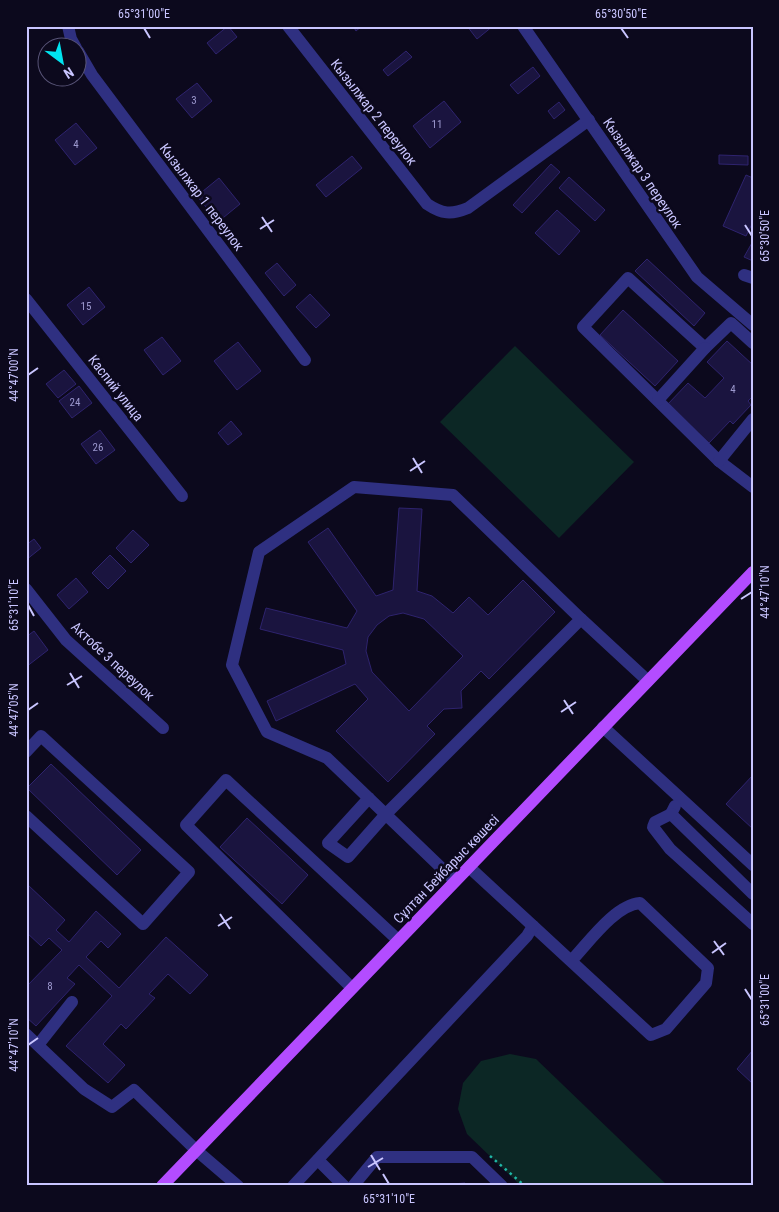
<svg xmlns="http://www.w3.org/2000/svg" width="779" height="1212" viewBox="0 0 779 1212" font-family="'Roboto Condensed',sans-serif">
<style>
.green{fill:#0c2725}
.building{fill:#1a143f;stroke:#2e236e;fill-rule:evenodd}
.lines{fill:none;stroke-linecap:round;stroke-linejoin:round}
.path{stroke:#20b7a6;stroke-width:2.5;stroke-dasharray:2.5 4;stroke-linecap:butt}
.minor{stroke:#2f3081;stroke-width:12}
.major{stroke:#b34cff;stroke-width:12}
.ticks{fill:none;stroke:#c9c5ff;stroke-width:2}
.labels{text-anchor:middle;stroke-width:5;stroke-linejoin:round;paint-order:stroke}
.number-label{font-size:11px;fill:#9d99cf}
.street-label{font-size:14px;fill:#c9c5ff;stroke:#0c091d}
.neatline{fill:none;stroke:#c9c5ff;stroke-width:2}
.ticks-label{font-size:12px;text-anchor:middle;fill:#c9c5ff}
</style>
<rect width="100%" height="100%" fill="#0c091d"/>
<g class="green">
<polygon points="515,346 634,462 559,538 440,422"/>
<polygon points="510,1054 536,1059 668,1186 521,1186 467,1134 458,1109 463,1083 481,1061"/>
</g>
<g class="building">
<polygon points="228,26 237,37 216,54 207,43"/>
<polygon points="353,26 362,26 356,31"/>
<polygon points="467,26 493,26 477,39"/>
<polygon points="406,51 412,57 388,76 383,70"/>
<polygon points="533,67 540,76 518,94 510,85"/>
<polygon points="197,83 212,101 192,118 176,99"/>
<polygon points="444,101 461,122 430,148 413,126"/>
<polygon points="559,102 565,110 554,119 548,111"/>
<polygon points="76,123 97,148 75,165 55,140"/>
<polygon points="719,155 748,156 748,165 719,164"/>
<polygon points="352,156 362,168 326,197 316,185"/>
<polygon points="551,164 560,172 522,213 513,205"/>
<polygon points="746,175 753,178 753,222 746,236 723,226"/>
<polygon points="569,177 605,210 595,221 559,188"/>
<polygon points="219,178 240,204 218,222 197,196"/>
<polygon points="557,210 580,231 559,255 535,233"/>
<polygon points="753,241 753,261 744,257"/>
<polygon points="647,259 705,313 694,326 635,271"/>
<polygon points="277,263 296,285 284,296 265,273"/>
<polygon points="89,287 105,307 83,325 67,305"/>
<polygon points="310,294 330,315 316,328 296,307"/>
<polygon points="623,310 678,361 655,386 600,335"/>
<polygon points="162,337 181,361 163,375 144,350"/>
<polygon points="727,341 753,365 753,396 748,401 751,405 733,424 730,421 709,443 667,405 688,383 705,398 724,378 707,362"/>
<polygon points="238,342 261,371 237,390 214,361"/>
<polygon points="64,370 76,384 58,398 46,384"/>
<polygon points="79,386 92,403 72,418 59,401"/>
<polygon points="231,421 242,434 228,445 218,433"/>
<polygon points="100,430 115,450 96,464 81,444"/>
<path d="M399 508 422 509 417 591 432 596 453 613 469 597 488 615 523 580 555 612 489 679 481 671 461 691 462 708 444 709 427 726 435 734 388 782 336 731 368 699 355 684 276 721 267 701 346 664 343 650 260 629 266 608 347 628 357 611 308 542 328 528 376 596 393 590ZM403 613 424 619 463 656 409 711 372 672 366 651 368 637 377 625 389 616Z"/>
<polygon points="133,530 149,545 131,563 116,548"/>
<polygon points="34,539 41,548 26,560 26,545"/>
<polygon points="110,555 126,571 108,589 92,573"/>
<polygon points="76,578 88,592 69,609 57,595"/>
<polygon points="34,631 48,650 26,667 26,637"/>
<polygon points="51,764 141,850 117,875 27,788"/>
<polygon points="753,775 753,829 726,804"/>
<polygon points="247,818 308,875 282,904 220,847"/>
<polygon points="28,885 65,920 56,930 69,942 96,911 121,934 108,948 101,941 86,957 119,988 166,937 208,975 190,994 168,974 149,994 155,998 126,1029 121,1024 103,1044 125,1065 108,1083 66,1046 112,996 79,965 67,978 75,984 36,1026 26,1017 26,987 62,950 49,938 41,946 26,932"/>
<polygon points="753,1050 753,1084 737,1069"/>
<polygon points="465,1183 468,1186 424,1186"/>
</g>
<g class="lines">
<polyline class="path" points="490,1156 525,1186"/>
<g class="minor">
<polyline points="68,26 71,39 76,48"/>
<path d="M288 26 427 204C442 214 451 215 468 208L589 120"/>
<polyline points="523,26 697,277 753,325"/>
<polyline points="78,51 92,75 305,360"/>
<polyline points="744,275 753,278"/>
<polyline points="26,299 182,496"/>
<polyline points="753,343 731,323 705,348 628,278 583,327 719,461 753,487"/>
<polyline points="658,400 705,348"/>
<polyline points="719,461 753,419"/>
<polyline points="26,589 66,640 163,728"/>
<polyline points="581,619 648,681"/>
<polyline points="603,727 753,865"/>
<polyline points="26,752 41,736 189,872 143,924 26,816"/>
<polyline points="369,798 328,843 348,857 386,814 581,619 453,495 354,487 259,552 232,665 267,732 327,758 455,881"/>
<polyline points="675,806 671,814 753,894"/>
<polyline points="671,814 655,822 653,827 670,849 753,924"/>
<path d="M533 926 651 1035 666 1029 706 983 708 968 640 903C615 905 589 942 572 960"/>
<polyline points="352,988 186,825 226,780 398,940"/>
<polyline points="26,1034 84,1089 112,1107 134,1090 196,1150 238,1186"/>
<polyline points="38,1045 72,1002"/>
<polyline points="318,1160 344,1186"/>
<polyline points="293,1186 527,936 533,926 469,867"/>
<polyline points="353,1186 377,1157 472,1157 502,1186"/>
</g>
<polyline class="major" points="162,1186 753,572"/>
</g>
<path class="ticks" d="M144 28 150 38M621 28 628 38M262 217 272 232M745 225 752 236M260 229 274 220M28 375 38 368M413 458 422 473M410 471 425 461M741 599 752 592M28 605 34 616M70 673 79 688M67 685 82 676M564 700 573 714M28 710 38 703M561 712 576 702M220 914 230 929M218 926 232 917M714 941 724 955M712 953 726 943M745 989 752 1000M28 1045 38 1038M371 1155 380 1170M368 1167 383 1158M383 1174 389 1184"/>
<g class="labels">
<g class="number-label">
<text x="194" y="104">3</text>
<text x="437" y="128">11</text>
<text x="76" y="148">4</text>
<text x="86" y="310">15</text>
<text x="733" y="393">4</text>
<text x="75" y="406">24</text>
<text x="98" y="451">26</text>
<text x="50" y="990">8</text>
</g>
<g class="street-label">
<text transform="translate(374 112) rotate(52)" y="5">Кызылжар 2 переулок</text>
<text transform="translate(643 173) rotate(56)" y="5">Кызылжар 3 переулок</text>
<text transform="translate(202 197) rotate(53)" y="5">Кызылжар 1 переулок</text>
<text transform="translate(116 388) rotate(52)" y="5">Каспий улица</text>
<text transform="translate(113 661) rotate(43)" y="5">Актобе 3 переулок</text>
<text transform="translate(446 869) rotate(-46)" y="5">Сұлтан Бейбарыс көшесі</text>
</g>
</g>
<rect width="779" height="1212" fill="none" stroke="#0c091d" stroke-width="55"/>
<g transform="translate(62 62) rotate(148)"><circle r="24" fill="#0c091d" stroke="#585477"/>
<path d="M0-4L9 19L0 12L-9 19Z" fill="#00e4f0"/>
<text y="-8" font-size="14" font-weight="bold" text-anchor="middle" fill="#c9c5ff">N</text>
</g>
<rect x="28" y="28" width="724" height="1156" class="neatline"/>
<g class="ticks-label">
<text x="144" y="18">65°31'00"E</text>
<text x="621" y="18">65°30'50"E</text>
<text transform="translate(765 236) rotate(-90)" y="4">65°30'50"E</text>
<text transform="translate(14 375) rotate(-90)" y="4">44°47'00"N</text>
<text transform="translate(765 592) rotate(-90)" y="4">44°47'10"N</text>
<text transform="translate(14 605) rotate(-90)" y="4">65°31'10"E</text>
<text transform="translate(14 710) rotate(-90)" y="4">44°47'05"N</text>
<text transform="translate(765 1000) rotate(-90)" y="4">65°31'00"E</text>
<text transform="translate(14 1045) rotate(-90)" y="4">44°47'10"N</text>
<text x="389" y="1203">65°31'10"E</text>
</g>
</svg>
